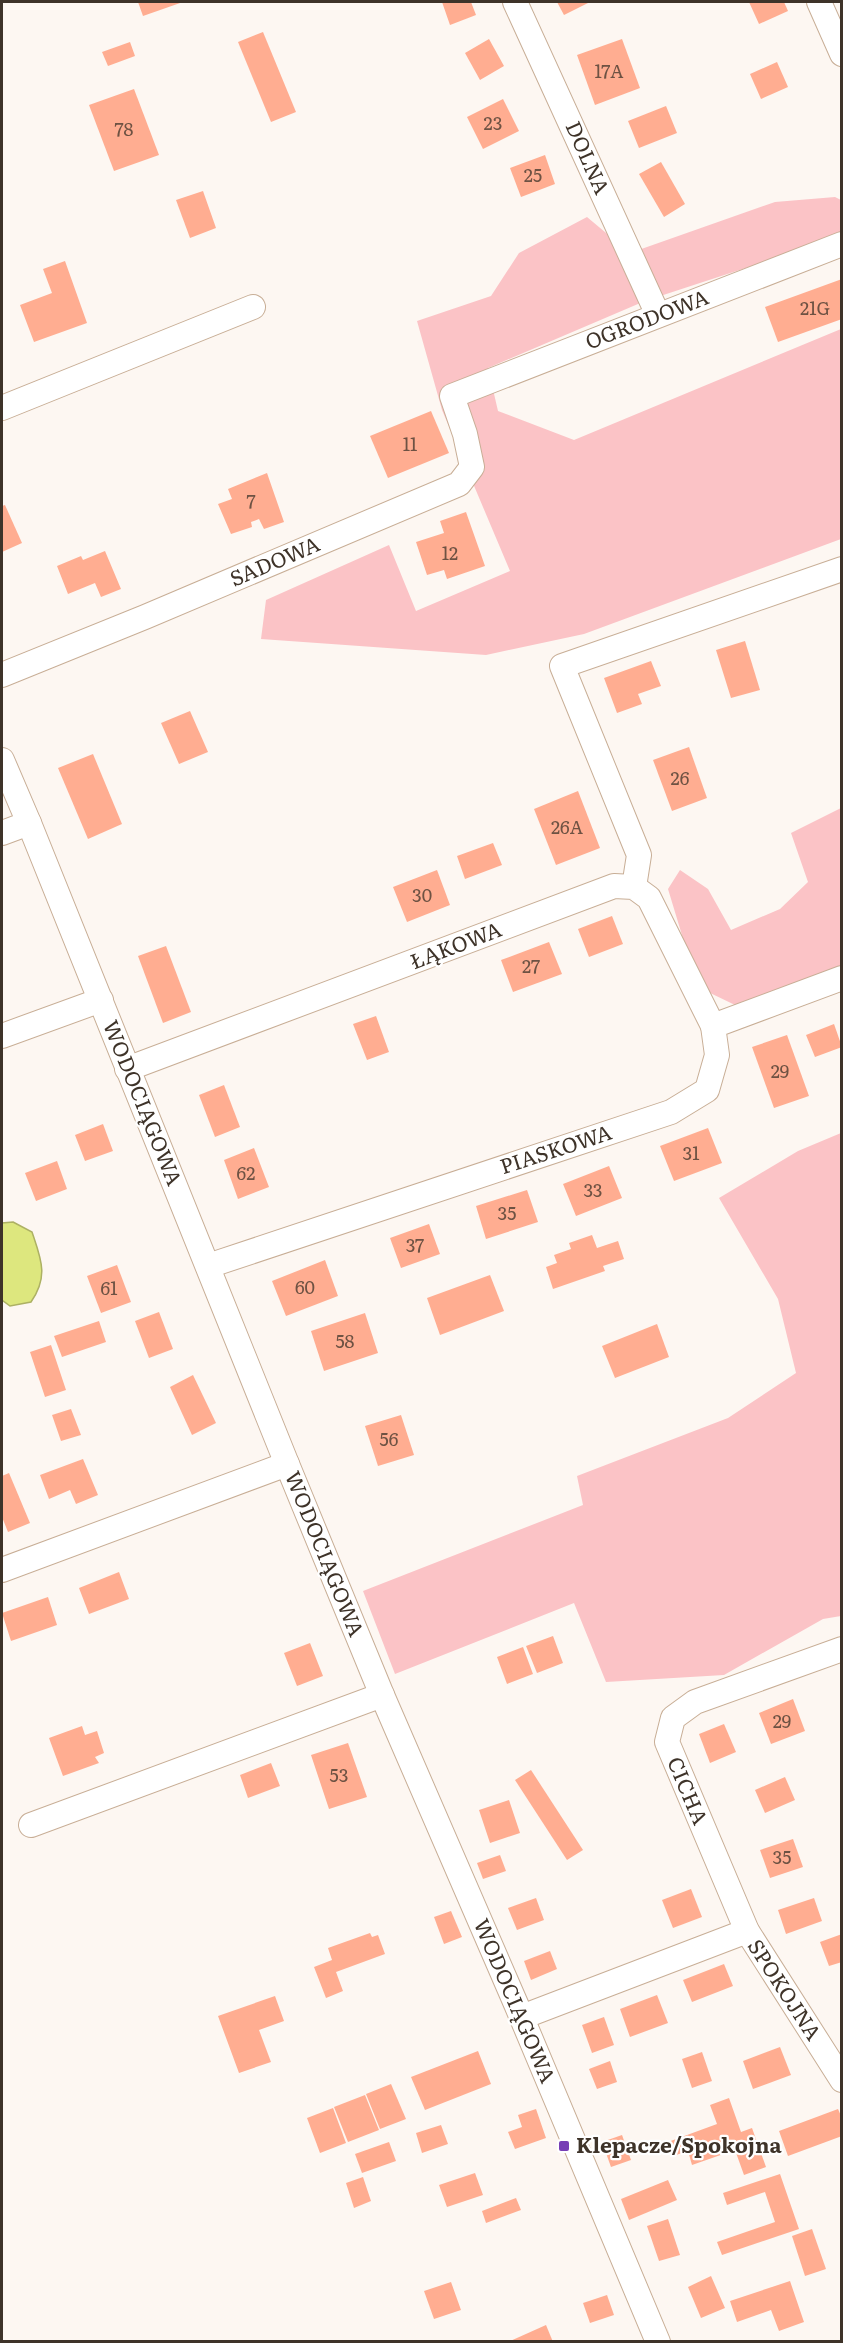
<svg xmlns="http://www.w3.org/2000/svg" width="843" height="2343" viewBox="0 0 843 2343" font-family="Literata,serif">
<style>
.green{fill:#fbc3c6}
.water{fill:#dde77e;stroke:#adb164;stroke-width:1.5}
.building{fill:#ffad91}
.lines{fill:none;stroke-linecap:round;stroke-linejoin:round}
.minor-casing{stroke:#c8ae96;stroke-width:26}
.minor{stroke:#fff;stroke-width:24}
.poi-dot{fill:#773eb5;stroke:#fff;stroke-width:2}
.labels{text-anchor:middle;stroke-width:4.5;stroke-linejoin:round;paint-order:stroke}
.number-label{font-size:18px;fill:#6e5243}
.street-label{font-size:21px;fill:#3e3329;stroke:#fff}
.poi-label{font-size:21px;font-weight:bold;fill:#3e3329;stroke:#fff;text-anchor:start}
</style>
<rect width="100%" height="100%" fill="#fdf7f2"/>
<g class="green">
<polygon points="835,197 841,200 841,234 810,247 645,301 488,368 498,411 574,440 841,329 841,539 584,634 486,655 261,639 266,600 389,545 416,611 510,571 442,410 417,321 491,296 519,253 587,217 630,253 775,202"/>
<polygon points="841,808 841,966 776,992 735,1005 706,991 688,955 668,889 680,870 708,889 731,930 780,909 808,882 791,833"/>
<polygon points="841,1133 841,1616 823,1619 724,1675 606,1682 574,1603 395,1674 363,1591 583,1505 577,1476 728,1418 796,1373 778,1299 719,1198 798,1151"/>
</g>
<path class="water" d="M13 1222 32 1232C41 1259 49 1276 31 1302L10 1306 2 1300V1223Z"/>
<g class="building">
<polygon points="138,2 183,2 143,16"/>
<polygon points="442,2 471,2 476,15 450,25"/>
<polygon points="557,2 590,2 564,15"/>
<polygon points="749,2 784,2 788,11 759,24"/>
<polygon points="263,32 296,112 271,122 238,42"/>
<polygon points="489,39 504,66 480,80 465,53"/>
<polygon points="622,39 640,88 595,105 577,55"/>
<polygon points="130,42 135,56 108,66 102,52"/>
<polygon points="777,62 788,87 761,99 750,74"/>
<polygon points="134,89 159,155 114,171 89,105"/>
<polygon points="503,99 519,131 483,149 467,117"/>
<polygon points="666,106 677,133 639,148 628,121"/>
<polygon points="545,155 555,184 521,197 510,168"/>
<polygon points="661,162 685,204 664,217 639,174"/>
<polygon points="203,191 216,228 190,238 176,200"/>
<polygon points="65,261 87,323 34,342 20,305 52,293 43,269"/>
<polygon points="842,279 842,319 778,342 765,307"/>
<polygon points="431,411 449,453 388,478 370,436"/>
<polygon points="267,473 284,522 264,529 259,519 251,522 252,527 231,534 218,504 232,499 228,489"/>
<polygon points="5,505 22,543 2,552 2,506"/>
<polygon points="466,512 485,566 447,579 444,570 427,575 416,542 444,533 440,521"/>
<polygon points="105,551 121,589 101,597 95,583 68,594 57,566 81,556 83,560"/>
<polygon points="745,641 760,690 731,698 716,650"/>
<polygon points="651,661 661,686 638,694 642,704 617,713 604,678"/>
<polygon points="190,711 208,752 179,764 161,723"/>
<polygon points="689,747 707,798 672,811 653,760"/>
<polygon points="93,754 122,824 88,839 58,768"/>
<polygon points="578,791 600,848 556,865 534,809"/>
<polygon points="493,843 502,865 465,879 457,856"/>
<polygon points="437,870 450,905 407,922 393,887"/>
<polygon points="612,916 623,944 589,957 578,929"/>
<polygon points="549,942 562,974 513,992 501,960"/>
<polygon points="166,946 191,1012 163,1023 138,956"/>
<polygon points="376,1016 389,1052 367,1060 353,1024"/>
<polygon points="834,1024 842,1047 815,1057 806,1035"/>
<polygon points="787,1035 809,1096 774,1108 752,1047"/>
<polygon points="224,1085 240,1127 215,1137 199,1095"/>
<polygon points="103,1124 113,1151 85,1161 75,1135"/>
<polygon points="708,1128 722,1163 674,1181 660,1146"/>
<polygon points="254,1148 269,1187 238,1199 224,1160"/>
<polygon points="57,1161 67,1189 36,1201 25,1173"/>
<polygon points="609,1166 622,1198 576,1216 563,1184"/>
<polygon points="527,1190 538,1222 486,1239 476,1206"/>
<polygon points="429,1224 440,1254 401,1268 390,1238"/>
<polygon points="592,1235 597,1248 618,1241 624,1259 603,1266 605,1271 553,1289 546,1267 557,1263 554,1255 571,1249 569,1243"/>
<polygon points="325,1260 338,1296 286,1316 272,1281"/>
<polygon points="117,1265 131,1302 101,1313 87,1276"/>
<polygon points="490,1275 504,1311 440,1335 427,1298"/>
<polygon points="159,1312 173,1349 149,1358 135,1321"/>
<polygon points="365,1313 378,1353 324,1371 311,1331"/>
<polygon points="99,1321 106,1342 62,1357 54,1336"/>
<polygon points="657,1324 669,1357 615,1378 602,1346"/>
<polygon points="51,1345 66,1390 45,1397 30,1352"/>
<polygon points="193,1375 216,1423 192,1435 170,1387"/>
<polygon points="71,1409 81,1435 61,1441 52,1415"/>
<polygon points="401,1415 414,1455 378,1466 365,1426"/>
<polygon points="83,1459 98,1495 76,1504 70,1490 49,1499 40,1475"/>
<polygon points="9,1473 30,1523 8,1532 2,1517 2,1476"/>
<polygon points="119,1572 129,1599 89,1614 79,1588"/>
<polygon points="48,1597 57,1625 11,1641 2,1613"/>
<polygon points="553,1636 563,1663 537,1673 526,1646"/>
<polygon points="310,1643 323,1676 297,1686 284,1653"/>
<polygon points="523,1647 533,1674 507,1684 497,1657"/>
<polygon points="793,1699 805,1731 771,1744 759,1713"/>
<polygon points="724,1724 736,1752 710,1763 699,1734"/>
<polygon points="82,1726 85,1735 97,1731 104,1753 95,1757 99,1763 63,1776 49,1738"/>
<polygon points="348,1743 367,1797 329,1809 311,1755"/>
<polygon points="271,1763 280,1786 248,1798 240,1775"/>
<polygon points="531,1770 583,1850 567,1860 515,1780"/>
<polygon points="785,1777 795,1800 765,1813 755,1790"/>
<polygon points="509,1800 520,1833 490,1843 479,1810"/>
<polygon points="793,1839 803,1867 770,1878 760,1850"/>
<polygon points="500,1855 506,1871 483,1879 477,1863"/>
<polygon points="691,1889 702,1917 673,1928 662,1900"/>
<polygon points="536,1898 544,1920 517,1930 508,1908"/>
<polygon points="814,1898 822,1921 786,1934 778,1910"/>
<polygon points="451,1911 462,1937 444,1944 434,1917"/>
<polygon points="370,1933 372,1937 378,1935 385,1954 336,1972 343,1991 326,1998 314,1967 332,1960 328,1948"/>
<polygon points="842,1934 842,1962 829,1966 820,1942"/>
<polygon points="550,1951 557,1969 531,1980 524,1961"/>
<polygon points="724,1964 733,1986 692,2002 683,1980"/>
<polygon points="657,1995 668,2023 630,2037 620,2009"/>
<polygon points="275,1996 284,2021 259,2030 271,2062 239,2073 218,2016"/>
<polygon points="604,2017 614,2045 592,2053 582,2025"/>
<polygon points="780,2047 791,2075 753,2089 743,2061"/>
<polygon points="478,2051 491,2084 425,2110 411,2077"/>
<polygon points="702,2052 712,2081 692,2088 682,2059"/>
<polygon points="610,2061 617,2082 597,2089 589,2069"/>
<polygon points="391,2084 406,2119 380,2129 366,2094"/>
<polygon points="365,2095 379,2130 348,2142 334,2107"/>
<polygon points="729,2098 741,2132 752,2128 766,2167 744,2175 735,2150 692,2165 688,2151 673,2156 668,2142 717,2124 710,2105"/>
<polygon points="333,2108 346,2143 320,2153 307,2118"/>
<polygon points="536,2109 546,2138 515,2149 508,2132 522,2127 518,2115"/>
<polygon points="838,2109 842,2118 842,2136 788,2156 779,2131"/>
<polygon points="441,2125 448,2144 422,2153 416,2133"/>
<polygon points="622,2135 631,2160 611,2167 602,2142"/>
<polygon points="389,2142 396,2161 362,2173 355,2154"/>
<polygon points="475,2173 483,2195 447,2207 439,2185"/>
<polygon points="780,2174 799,2229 722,2255 717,2242 775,2222 765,2192 727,2205 723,2193"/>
<polygon points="363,2177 371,2201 354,2208 346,2183"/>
<polygon points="668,2180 677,2200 629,2220 621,2199"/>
<polygon points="516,2198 521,2210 486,2223 482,2211"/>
<polygon points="668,2219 680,2255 659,2261 647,2226"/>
<polygon points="812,2229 826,2269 805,2276 792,2236"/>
<polygon points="711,2276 725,2308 701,2318 688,2287"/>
<polygon points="790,2281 804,2322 779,2331 771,2310 737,2322 730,2301"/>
<polygon points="451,2282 461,2310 434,2319 424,2291"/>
<polygon points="607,2295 614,2315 590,2323 583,2303"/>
<polygon points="546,2325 553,2342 508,2342"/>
</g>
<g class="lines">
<defs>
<g id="minor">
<polyline points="515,2 658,315"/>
<polyline points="819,2 842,54"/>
<polyline points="2,408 253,307"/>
<polyline points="2,675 145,617 459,484 472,467 465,434 452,396 842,244"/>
<polyline points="2,760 29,823 287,1464 382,1695 516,2004 658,2342"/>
<polyline points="2,833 29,823"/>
<polyline points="634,887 639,855 562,666 842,569"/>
<polyline points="2,1036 101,1000"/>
<polyline points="127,1069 614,886 634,887 649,898 713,1026"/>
<polyline points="208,1266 671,1112 707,1090 717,1055 713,1026 842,978"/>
<polyline points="2,1570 287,1464"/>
<polyline points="842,1649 695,1702 673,1718 667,1742 747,1931 842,2080"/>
<polyline points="31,1825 382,1695"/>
<polyline points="522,2017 747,1931"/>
</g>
</defs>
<use href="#minor" class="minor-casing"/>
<use href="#minor" class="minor"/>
</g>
<rect class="poi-dot" x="558" y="2140" width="12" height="12" rx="3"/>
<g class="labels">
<g class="number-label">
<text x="609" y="78">17A</text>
<text x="493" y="130">23</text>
<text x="124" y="136">78</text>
<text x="533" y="182">25</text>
<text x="815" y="315">21G</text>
<text x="410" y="451">11</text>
<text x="251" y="508">7</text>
<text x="450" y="560">12</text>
<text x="680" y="785">26</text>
<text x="567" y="834">26A</text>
<text x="422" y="902">30</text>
<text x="531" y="973">27</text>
<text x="780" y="1078">29</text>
<text x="691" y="1160">31</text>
<text x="246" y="1180">62</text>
<text x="593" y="1197">33</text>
<text x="507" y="1220">35</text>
<text x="415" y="1252">37</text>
<text x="305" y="1294">60</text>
<text x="109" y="1295">61</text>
<text x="345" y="1348">58</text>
<text x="389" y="1446">56</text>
<text x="782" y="1728">29</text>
<text x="339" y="1782">53</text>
<text x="782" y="1864">35</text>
</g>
<g class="street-label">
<text transform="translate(587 158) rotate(66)" y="7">DOLNA</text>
<text transform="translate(647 320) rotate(-21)" y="7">OGRODOWA</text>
<text transform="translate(275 562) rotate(-23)" y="7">SADOWA</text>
<text transform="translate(456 946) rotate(-21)" y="7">ŁĄKOWA</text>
<text transform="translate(142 1103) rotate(68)" y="7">WODOCIĄGOWA</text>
<text transform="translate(556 1150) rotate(-18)" y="7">PIASKOWA</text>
<text transform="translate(324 1554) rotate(68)" y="7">WODOCIĄGOWA</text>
<text transform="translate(687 1791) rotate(67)" y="7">CICHA</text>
<text transform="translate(784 1990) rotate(57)" y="7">SPOKOJNA</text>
<text transform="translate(514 2001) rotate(67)" y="7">WODOCIĄGOWA</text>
</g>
<g class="poi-label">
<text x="576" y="2153">Klepacze/Spokojna</text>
</g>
</g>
<rect width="843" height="2343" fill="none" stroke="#3e3329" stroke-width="6"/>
</svg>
